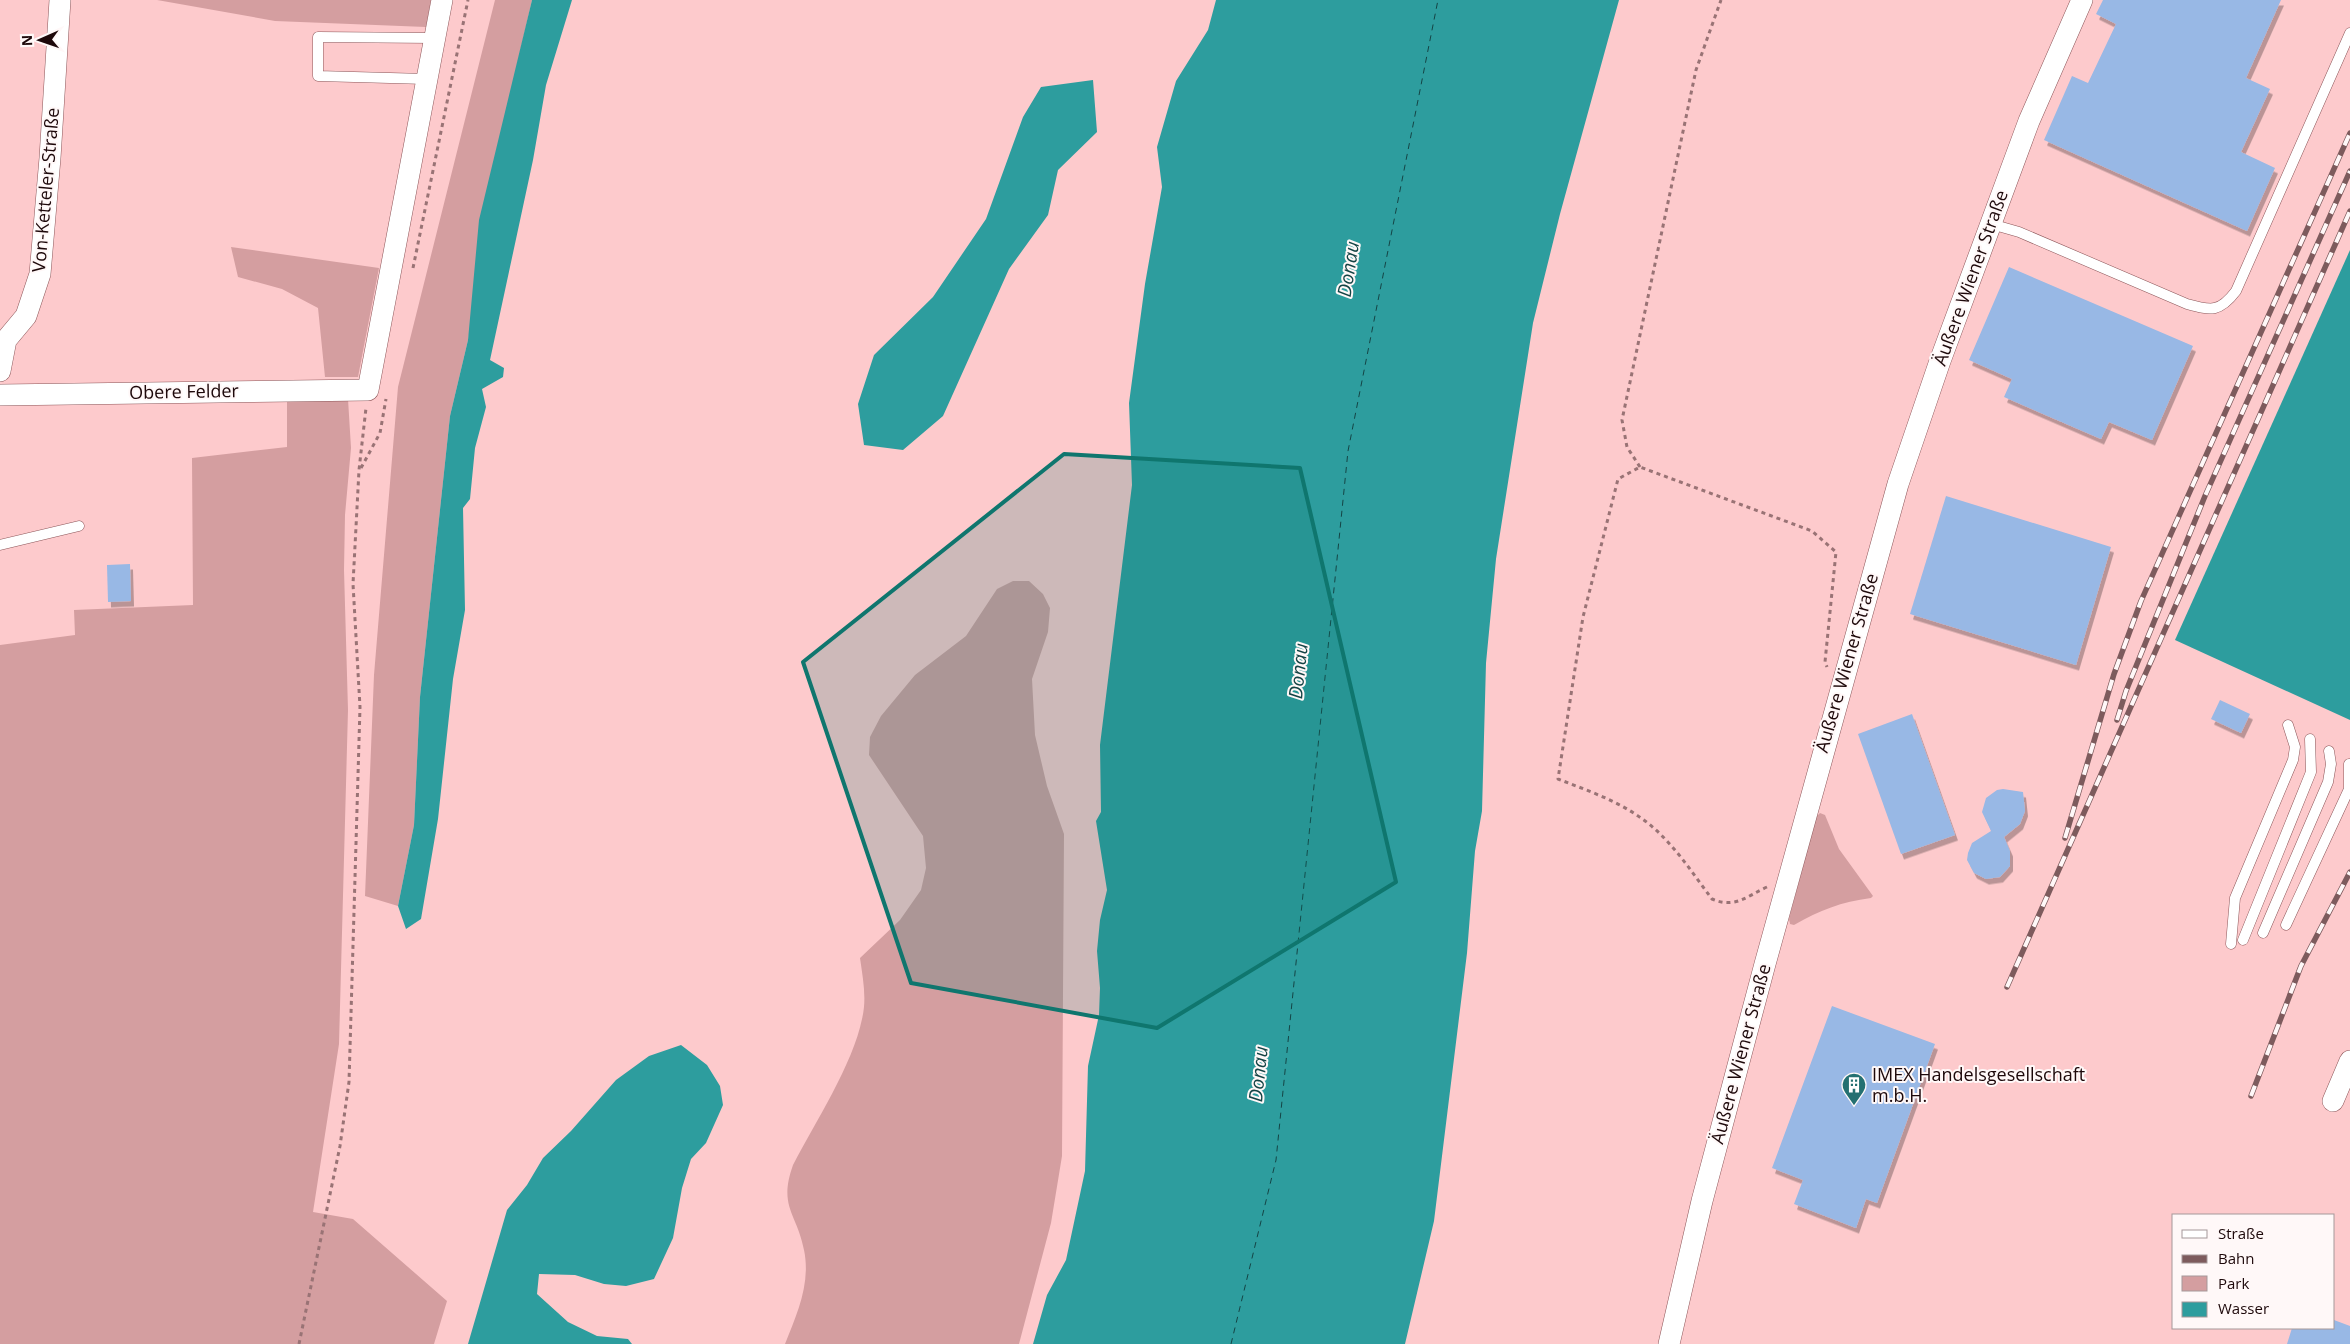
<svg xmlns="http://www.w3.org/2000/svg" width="2350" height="1344" viewBox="0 0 2350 1344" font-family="'Open Sans',sans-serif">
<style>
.green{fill:#d49ea0}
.water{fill:#2d9d9e}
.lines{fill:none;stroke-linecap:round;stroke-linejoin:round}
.ferry{stroke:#144445;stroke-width:1;stroke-dasharray:6 5;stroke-linecap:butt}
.building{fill:#98b8e5;filter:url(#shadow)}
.service-casing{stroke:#8c5659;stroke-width:11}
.minor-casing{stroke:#8c5659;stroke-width:22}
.path{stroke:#997375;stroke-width:3;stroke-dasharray:4 4;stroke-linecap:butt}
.service{stroke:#fff;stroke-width:10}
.minor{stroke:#fff;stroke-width:21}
.rail-casing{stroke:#7d5b5d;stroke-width:5.5}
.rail{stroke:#fff8f8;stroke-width:4;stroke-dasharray:11;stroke-linecap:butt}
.marked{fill:#0f766e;fill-opacity:0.2;stroke:#0f766e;stroke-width:4;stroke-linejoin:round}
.labels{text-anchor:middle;stroke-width:4;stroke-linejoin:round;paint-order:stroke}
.street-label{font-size:18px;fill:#1d080a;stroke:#fff8f8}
.poi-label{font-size:18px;fill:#1d080a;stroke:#fff8f8;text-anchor:start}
.water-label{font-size:19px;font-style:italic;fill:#144445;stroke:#fff8f8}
</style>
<defs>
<filter id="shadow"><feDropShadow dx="3" dy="5.5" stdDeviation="0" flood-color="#0004"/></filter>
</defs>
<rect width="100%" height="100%" fill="#fdcacc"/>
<g class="green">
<polygon points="157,0 431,0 426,27 275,21"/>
<polygon points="495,0 532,0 514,78 468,340 450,416 420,697 414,825 398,906 365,896 374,675 398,387"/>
<polygon points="231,247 379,268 358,377 325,377 318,308 282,289 238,277"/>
<polygon points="348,399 351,448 345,515 344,570 348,710 339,1044 313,1212 353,1219 447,1301 434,1344 0,1344 0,645 75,635 74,610 193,605 192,458 287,447 287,401"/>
<path d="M1013 581H1029L1043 594 1050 608 1048 632 1032 679 1035 735 1047 786 1064 834 1062 1156 1051 1223 1019 1344H785C797 1314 811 1283 804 1250 797 1213 778 1207 793 1165 815 1123 853 1064 862 1019 867 999 863 979 860 958L900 920 921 890 926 868 923 836 869 755 870 737 881 716 915 675 966 636 997 589Z"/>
<path d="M1820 813 1825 815 1839 849 1873 896 1871 898C1841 902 1820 910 1794 925L1790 924 1789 919 1816 817Z"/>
</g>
<g class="water">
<polygon points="532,0 572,0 546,85 533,160 490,360 504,368 503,377 482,389 486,407 475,448 470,499 463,508 465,610 453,679 438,819 421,919 406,929 398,906 414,825 420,697 450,416 468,340 479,220"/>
<polygon points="1216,0 1619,0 1560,214 1533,323 1496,559 1486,663 1482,811 1475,851 1467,953 1434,1221 1405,1344 1033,1344 1047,1295 1066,1260 1085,1171 1088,1066 1099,1015 1100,988 1097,951 1100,920 1107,890 1096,821 1101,812 1100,745 1132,485 1129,403 1145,284 1162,187 1157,147 1176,81 1208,30"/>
<polygon points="1093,80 1097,132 1058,170 1048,215 1009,269 943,416 903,450 864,445 858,404 874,355 933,297 986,219 1023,117 1041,87"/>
<polygon points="2350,250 2350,720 2175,640"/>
<polygon points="681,1045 707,1065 720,1086 723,1105 706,1143 691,1159 682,1188 673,1238 654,1279 626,1286 604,1284 575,1275 539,1274 537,1294 568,1322 597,1336 628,1339 632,1344 468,1344 507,1210 527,1185 543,1158 571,1131 616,1080 649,1056"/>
</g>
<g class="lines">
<polyline class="ferry" points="1231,1344 1276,1160 1348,451 1438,0"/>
</g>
<g class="building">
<polygon points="2103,0 2281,0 2246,78 2270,89 2241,152 2275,168 2247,231 2044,140 2072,76 2088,83 2116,24 2096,14"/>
<polygon points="2009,267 2193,346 2152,440 2109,422 2101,439 2004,397 2012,379 1969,360"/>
<polygon points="1946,496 2111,547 2076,665 1910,614"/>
<polygon points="130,564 131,601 108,602 107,565"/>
<polygon points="2220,700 2250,714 2241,733 2211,719"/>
<polygon points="1912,714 1955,835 1901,854 1858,734"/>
<polygon points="2003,789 2023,792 2025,811 2020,824 2004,837 2010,851 2010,866 2000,877 1986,879 1974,873 1967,860 1968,853 1972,843 1991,831 1982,812 1986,798 1997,790"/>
<polygon points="1832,1006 1935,1044 1877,1203 1866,1199 1856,1228 1794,1204 1803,1180 1772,1168"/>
<polygon points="2334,1320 2350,1326 2350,1344 2287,1344 2292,1328 2334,1328"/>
</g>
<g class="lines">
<defs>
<g id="service">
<polyline points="426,79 318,76 318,37 434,38"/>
<path d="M1991 224 2019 232 2187 304C2212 311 2220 312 2236 291L2350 33"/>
<polyline points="0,545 79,526"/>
<polyline points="2286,925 2349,789 2349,764"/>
<polyline points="2263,933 2328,782 2331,764 2329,751"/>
<polyline points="2243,940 2311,772 2310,739"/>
<polyline points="2231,944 2235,898 2293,760 2295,747 2288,725"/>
</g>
<g id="minor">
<polyline points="0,371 6,340 26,316 40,274 50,158 60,0"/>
<polyline points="0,395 368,390 442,0"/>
<polyline points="2333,1101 2350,1061"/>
<polyline points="1669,1344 1702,1201 1765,964 1898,484 1940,361 2029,121 2082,0"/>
</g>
</defs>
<use href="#service" class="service-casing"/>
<use href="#minor" class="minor-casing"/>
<g class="path">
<polyline points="413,268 468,0"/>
<polyline points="1640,467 1627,447 1622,420 1696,70 1721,0"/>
<polyline points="361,468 380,433 386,399"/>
<path d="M1767 887C1747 896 1735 909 1712 899 1691 871 1670 838 1641 818 1616 800 1586 790 1558 779L1583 617 1618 479 1640 467 1812 531 1836 552 1825 662 1827 667"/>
<polyline points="299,1344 340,1146 349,1082 360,707 353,584 359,470 366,408"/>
</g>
<use href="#service" class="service"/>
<use href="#minor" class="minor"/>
<defs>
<g id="rail">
<polyline points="2117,720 2126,691 2205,496 2350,171"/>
<polyline points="2065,838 2114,674 2141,601 2350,133"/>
<polyline points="2007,987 2350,211"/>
<polyline points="2251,1096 2301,966 2350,872"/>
</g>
</defs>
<use href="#rail" class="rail-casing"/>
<use href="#rail" class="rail"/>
</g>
<path class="marked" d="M1064 454 1300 468 1396 882 1157 1028 911 983 803 662Z"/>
<defs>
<symbol id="building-pin" viewBox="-11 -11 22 30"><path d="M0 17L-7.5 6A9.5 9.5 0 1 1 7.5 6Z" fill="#247071" stroke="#fff8f8"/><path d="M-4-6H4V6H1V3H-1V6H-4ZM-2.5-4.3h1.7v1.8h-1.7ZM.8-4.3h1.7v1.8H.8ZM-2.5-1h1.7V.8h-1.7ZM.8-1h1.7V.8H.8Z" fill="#fff"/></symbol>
</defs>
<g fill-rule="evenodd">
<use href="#building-pin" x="1840" y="1071" width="28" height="38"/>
</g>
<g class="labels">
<g class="street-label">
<text transform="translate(46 190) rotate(-85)" y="6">Von-Ketteler-Straße</text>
<text transform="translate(1971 278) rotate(-70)" y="6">Äußere Wiener Straße</text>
<text transform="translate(184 392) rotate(-1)" y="6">Obere Felder</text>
<text transform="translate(1847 663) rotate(-74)" y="6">Äußere Wiener Straße</text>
<text transform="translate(1741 1054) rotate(-75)" y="6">Äußere Wiener Straße</text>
</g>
<g class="poi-label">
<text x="1872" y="1081">IMEX Handelsgesellschaft<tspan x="1872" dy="21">m.b.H.</tspan></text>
</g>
<g class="water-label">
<text transform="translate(1348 269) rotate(-81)" y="7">Donau</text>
<text transform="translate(1298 671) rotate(-84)" y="7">Donau</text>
<text transform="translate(1258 1074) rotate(-84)" y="7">Donau</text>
</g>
</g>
<rect x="2172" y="1214" width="162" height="115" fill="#fff8f8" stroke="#a59899"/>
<rect x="2182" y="1230" width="25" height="8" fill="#ffffff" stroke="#a59899"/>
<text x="2218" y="1239" font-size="15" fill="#1d080a">Straße</text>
<rect x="2182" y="1255" width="25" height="8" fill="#7d5b5d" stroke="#a59899"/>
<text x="2218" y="1264" font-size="15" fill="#1d080a">Bahn</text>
<rect x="2182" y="1276" width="25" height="15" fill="#d49ea0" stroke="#a59899"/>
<text x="2218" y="1289" font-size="15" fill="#1d080a">Park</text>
<rect x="2182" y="1302" width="25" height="15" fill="#2d9d9e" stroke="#a59899"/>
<text x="2218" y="1314" font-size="15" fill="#1d080a">Wasser</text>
<g transform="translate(40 40) rotate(268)" stroke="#fff8f8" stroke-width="4" paint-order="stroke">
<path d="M0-4L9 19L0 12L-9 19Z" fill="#1d080a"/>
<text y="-8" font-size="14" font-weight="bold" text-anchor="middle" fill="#1d080a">N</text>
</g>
</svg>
